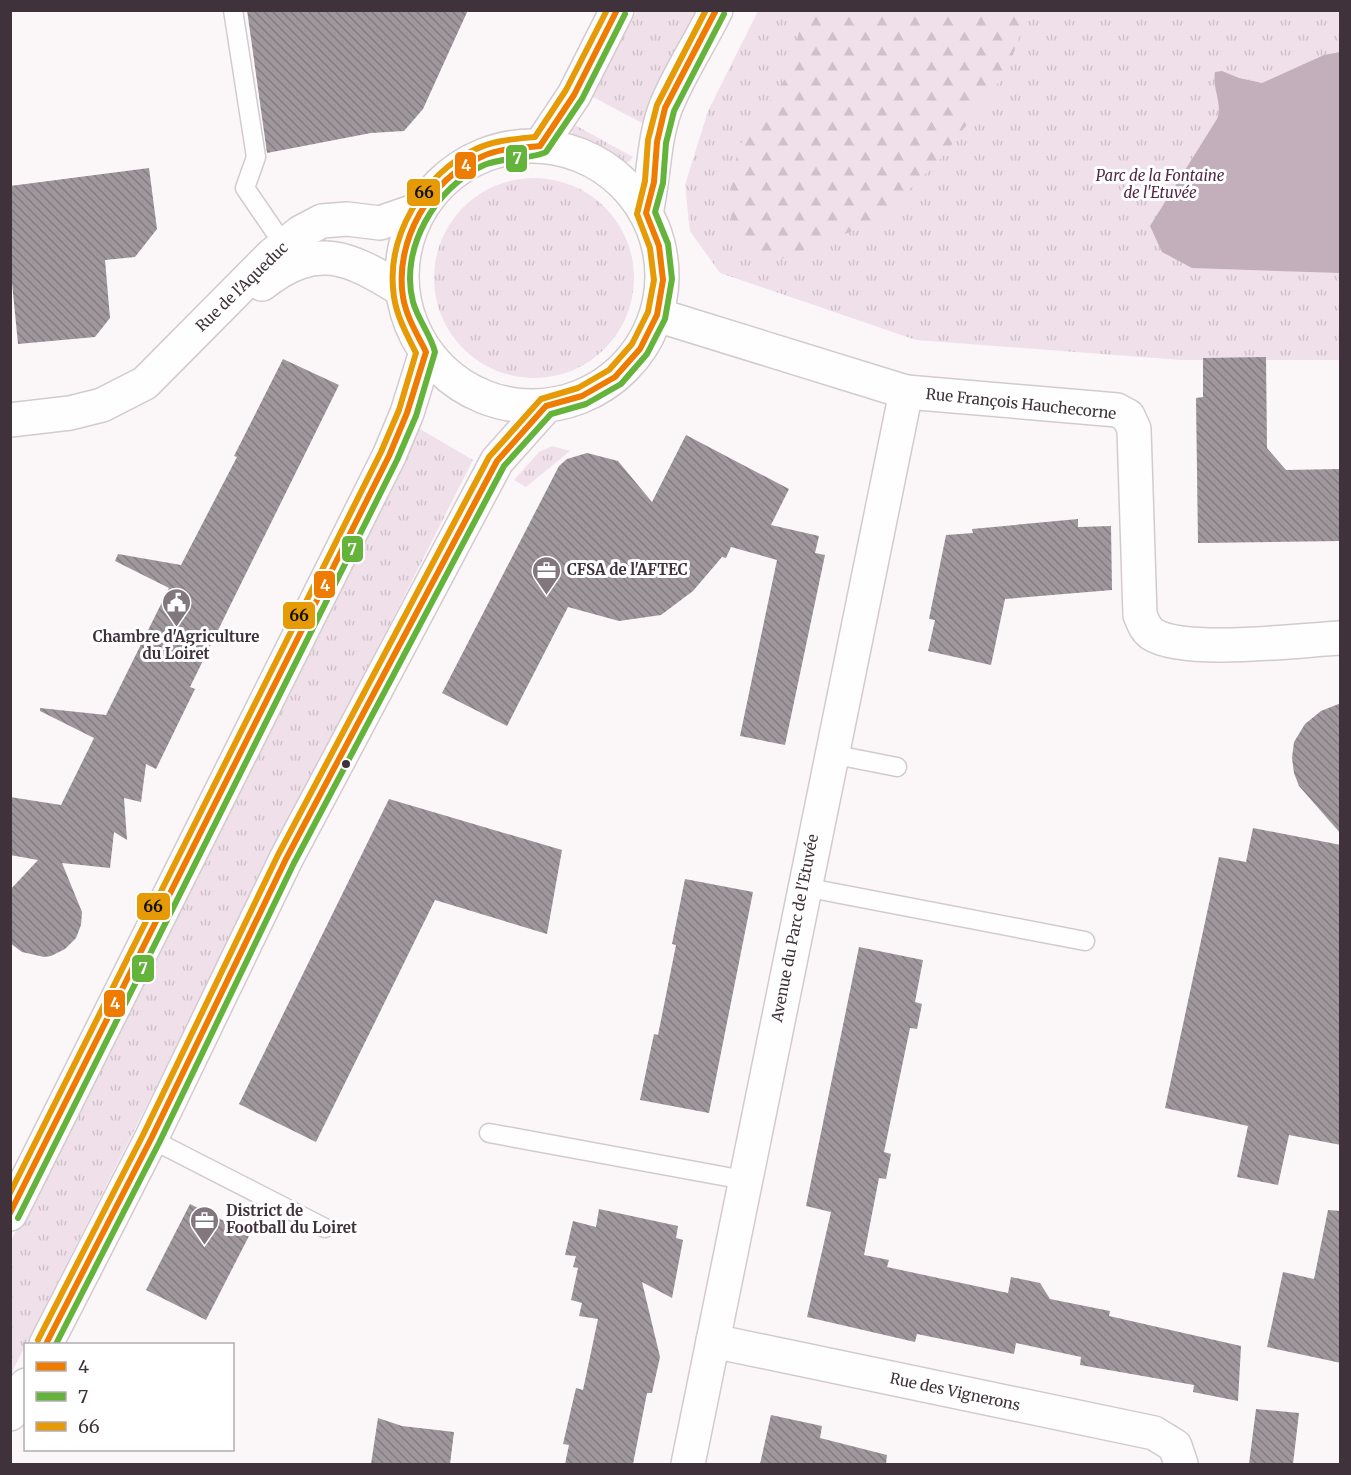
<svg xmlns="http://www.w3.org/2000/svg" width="1351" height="1475" viewBox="0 0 1351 1475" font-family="Merriweather,serif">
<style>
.grass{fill:url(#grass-tufts)}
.forest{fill:url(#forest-firs)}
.water{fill:#c3aebb}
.building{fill:url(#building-back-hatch)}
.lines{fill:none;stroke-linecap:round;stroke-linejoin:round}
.service-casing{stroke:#d2cacf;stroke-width:21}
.minor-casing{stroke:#d2cacf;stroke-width:36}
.primary-casing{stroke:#d2cacf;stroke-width:36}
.service{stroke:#fefefe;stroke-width:18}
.minor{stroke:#fefefe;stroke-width:33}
.primary{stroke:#fefefe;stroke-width:33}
.bus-1-casing{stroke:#fff;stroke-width:10}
.bus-2-casing{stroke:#fff;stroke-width:10}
.bus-3-casing{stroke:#fff;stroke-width:10}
.bus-1{stroke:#ee7c00;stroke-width:6}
.bus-2{stroke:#64b33b;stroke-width:6}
.bus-3{stroke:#e59a06;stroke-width:6}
.bus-dot{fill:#3f323a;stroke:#fff;stroke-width:2}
.labels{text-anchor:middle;stroke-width:6;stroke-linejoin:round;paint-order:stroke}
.park-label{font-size:15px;font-style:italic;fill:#522945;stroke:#fff}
.street-label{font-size:15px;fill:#3f323a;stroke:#fff}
.poi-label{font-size:15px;font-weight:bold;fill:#3f323a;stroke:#fff;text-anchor:start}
.line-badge{stroke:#fff;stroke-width:2}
.badge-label{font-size:16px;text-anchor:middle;font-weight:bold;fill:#fff}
.pale-badge-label{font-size:16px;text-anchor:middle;font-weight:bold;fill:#111}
</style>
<defs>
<pattern id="grass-tufts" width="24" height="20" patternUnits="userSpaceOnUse" patternTransform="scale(1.5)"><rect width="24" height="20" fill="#f0e0ea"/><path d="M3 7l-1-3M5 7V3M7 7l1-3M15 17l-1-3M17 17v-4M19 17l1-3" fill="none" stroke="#cfc1c9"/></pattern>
<pattern id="forest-firs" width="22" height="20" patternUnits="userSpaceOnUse" patternTransform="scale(1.5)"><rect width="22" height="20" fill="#f0e0ea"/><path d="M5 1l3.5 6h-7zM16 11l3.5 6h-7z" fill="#cfc1c9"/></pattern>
<pattern id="building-back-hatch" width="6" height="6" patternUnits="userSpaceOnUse" patternTransform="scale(1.5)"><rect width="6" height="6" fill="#9f979c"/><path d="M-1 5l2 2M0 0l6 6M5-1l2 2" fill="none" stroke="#837c80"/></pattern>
</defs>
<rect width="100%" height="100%" fill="#fbf7f9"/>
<g class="grass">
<polygon points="637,11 700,11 642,123 591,96"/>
<polygon points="758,11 1340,11 1340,360 1181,360 916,340 720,273 690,231 685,185 708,111"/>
<polygon points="573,124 633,157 629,162 618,163 575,140 571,131"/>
<circle cx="534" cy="278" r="100"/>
<polygon points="420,429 473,460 11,1374 10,1243 168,917"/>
<polygon points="552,446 570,451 526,487 514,480 539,452"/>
</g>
<polygon class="forest" points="804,11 1029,11 1007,71 944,155 878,221 781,259 736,245 729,205 738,148 789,73"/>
<path class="water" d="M1340 52V273L1192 268 1162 252 1150 226 1217 119C1223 103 1212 89 1215 72L1222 71 1239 78 1262 83 1324 55Z"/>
<g class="building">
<polygon points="247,10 468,10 423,109 404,131 371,133 267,153"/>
<polygon points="149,168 157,229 135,257 105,260 110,318 95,337 18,344 10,262 10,186"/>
<polygon points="1266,357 1267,448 1286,470 1341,469 1341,541 1198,543 1196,398 1203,397 1203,358"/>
<polygon points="283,359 339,385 190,687 195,689 156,769 146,764 141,802 124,798 127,840 114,832 110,868 62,863 82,912 81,925 76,938 65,949 51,956 44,957 22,952 10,943 10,890 38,860 10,855 10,797 61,805 94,738 40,711 40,708 106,715 169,588 115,561 118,554 181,565 237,457 234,456"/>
<polygon points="686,435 789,489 771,525 819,536 815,553 825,555 785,745 740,736 777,560 731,547 726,558 722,557 693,591 661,615 619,621 568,607 507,726 442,693 559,466 567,459 587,453 618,461 652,502"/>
<polygon points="1078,519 1078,527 1111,526 1112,590 1005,599 991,665 928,651 935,620 929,619 946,535 973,533 972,529"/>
<polygon points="1341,703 1341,834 1299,786 1294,773 1292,758 1294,742 1305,724 1321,711"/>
<polygon points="389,799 562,850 547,934 435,900 316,1142 239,1104"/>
<polygon points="1253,828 1341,845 1341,1145 1289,1135 1278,1185 1237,1177 1248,1126 1165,1108 1219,857 1246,862"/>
<polygon points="685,879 753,892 709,1113 640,1100 654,1034 658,1035 676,945 672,944"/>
<polygon points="859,947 923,960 915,1002 922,1004 917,1029 910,1028 884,1152 891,1154 886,1179 879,1178 864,1255 889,1260 887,1267 1008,1293 1011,1277 1040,1283 1050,1299 1110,1311 1109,1316 1241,1346 1238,1401 1193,1392 1194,1385 1080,1365 1081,1357 1016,1343 1014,1354 917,1334 915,1342 807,1317 831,1212 806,1206"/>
<polygon points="190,1204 250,1234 206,1320 146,1290"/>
<polygon points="599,1209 678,1226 676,1238 683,1240 672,1298 642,1282 660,1357 652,1393 647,1393 633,1464 565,1464 569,1445 563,1444 576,1388 583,1390 598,1319 579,1316 582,1303 571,1300 578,1268 573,1267 576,1256 565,1255 573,1221 596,1227"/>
<polygon points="1328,1210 1341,1211 1341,1363 1267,1347 1283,1272 1314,1279"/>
<polygon points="1256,1409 1299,1413 1293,1464 1249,1464"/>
<polygon points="771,1415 822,1426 820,1438 887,1455 886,1464 760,1464"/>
<polygon points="378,1418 402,1426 454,1432 450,1464 371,1464"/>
</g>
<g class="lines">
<defs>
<g id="service">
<polyline points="233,10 256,157 245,188 284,245"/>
<polyline points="831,754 897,767"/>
<polyline points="804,887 1085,941"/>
<polyline points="489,1133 744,1180"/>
<polyline points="151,1139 325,1228"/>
</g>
<g id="minor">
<path d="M262 284C317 241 349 257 402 290"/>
<path d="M657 315 906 392 1117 410 1128 416 1134 429 1140 615C1143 622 1145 629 1152 634 1184 655 1300 640 1340 638"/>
<polyline points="10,420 70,413 102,405 145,383 272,255 301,232 322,221 347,219 380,223 420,209"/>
<polyline points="713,1341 1154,1433 1175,1446 1181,1464"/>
<polyline points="688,1464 906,392"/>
</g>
<g id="primary">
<polyline points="540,146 574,95 617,10"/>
<circle cx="532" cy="276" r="130"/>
<path d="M646 213C654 179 653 142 665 109 678 75 700 43 716 10"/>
<polyline points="10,1214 389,456 407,413 426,352"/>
<polyline points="46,1344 151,1139 286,859 497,461 546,406"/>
<polyline points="10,1414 26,1385"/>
</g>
</defs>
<use href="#service" class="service-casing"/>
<use href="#minor" class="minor-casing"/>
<use href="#primary" class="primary-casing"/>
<use href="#service" class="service"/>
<use href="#minor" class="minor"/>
<use href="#primary" class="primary"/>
<defs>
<g id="bus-1">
<path d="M10 1213 389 456 407 413 426 352C417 334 406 316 403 297 394 241 430 179 481 157 500 148 519 148 540 146L574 95 617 10"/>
<polyline points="46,1344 151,1139 286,859 497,461 546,406 582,396 615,377 640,349 657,315 663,280 659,246 646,213 654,182 657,142 665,108 716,10"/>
</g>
<g id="bus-2">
<path d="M18 1218 397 460 416 416 435 352C431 335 418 320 413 302 399 248 436 187 484 165 503 157 534 159 546 152L582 99 625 14"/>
<polyline points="56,1344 159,1143 294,863 504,466 551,414 586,404 621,384 647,354 665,319 672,279 668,244 655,212 663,183 666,143 674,111 724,14"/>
</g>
<g id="bus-3">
<path d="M10 1193 381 452 399 410 416 353C407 335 397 317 394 297 385 237 423 174 476 149 495 140 515 139 535 137L566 90 607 10"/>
<polyline points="38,1340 143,1135 278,855 489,457 541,399 578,388 609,370 632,344 648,312 654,280 650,248 637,214 645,181 648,140 657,105 706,10"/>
</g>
</defs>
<use href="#bus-1" class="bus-1-casing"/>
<use href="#bus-2" class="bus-2-casing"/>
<use href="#bus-3" class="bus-3-casing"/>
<use href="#bus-1" class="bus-1"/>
<use href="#bus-2" class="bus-2"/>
<use href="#bus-3" class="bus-3"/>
</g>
<defs>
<symbol id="office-pin" viewBox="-11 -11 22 30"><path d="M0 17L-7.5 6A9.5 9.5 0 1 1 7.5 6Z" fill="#81777d" stroke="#fff"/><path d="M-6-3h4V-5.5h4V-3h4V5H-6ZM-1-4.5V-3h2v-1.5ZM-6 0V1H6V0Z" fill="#fff"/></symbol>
<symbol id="civic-pin" viewBox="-11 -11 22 30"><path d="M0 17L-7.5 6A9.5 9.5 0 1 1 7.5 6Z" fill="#81777d" stroke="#fff"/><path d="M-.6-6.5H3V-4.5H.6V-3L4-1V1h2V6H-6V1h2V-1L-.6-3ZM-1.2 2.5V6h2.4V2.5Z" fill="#fff"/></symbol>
</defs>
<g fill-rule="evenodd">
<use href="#office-pin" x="530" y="554" width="33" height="45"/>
<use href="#civic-pin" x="160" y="586" width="33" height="45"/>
<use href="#office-pin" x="188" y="1204" width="33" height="45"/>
</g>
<circle class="bus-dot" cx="346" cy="764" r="5"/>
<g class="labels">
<g class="park-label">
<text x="1160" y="181">Parc de la Fontaine<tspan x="1160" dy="17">de l'Etuvée</tspan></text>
</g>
<g class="street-label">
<text transform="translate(242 287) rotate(-44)" y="5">Rue de l'Aqueduc</text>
<text transform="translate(1021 404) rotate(6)" y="5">Rue François Hauchecorne</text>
<text transform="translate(795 928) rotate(-79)" y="5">Avenue du Parc de l'Etuvée</text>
<text transform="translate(955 1392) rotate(12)" y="5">Rue des Vignerons</text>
</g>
<g class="poi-label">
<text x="567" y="575">CFSA de l'AFTEC</text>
<text x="176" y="642" text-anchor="middle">Chambre d'Agriculture<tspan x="176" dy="17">du Loiret</tspan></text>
<text x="226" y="1216">District de<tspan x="226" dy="17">Football du Loiret</tspan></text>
</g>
</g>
<g class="line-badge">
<rect x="505" y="144" width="23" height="29" rx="6" fill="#64b33b"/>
<rect x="454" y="151" width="23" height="29" rx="6" fill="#ee7c00"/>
<rect x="406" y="178" width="35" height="29" rx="6" fill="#e59a06"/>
<rect x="341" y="535" width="23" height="28" rx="6" fill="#64b33b"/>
<rect x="313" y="570" width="23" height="29" rx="6" fill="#ee7c00"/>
<rect x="282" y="601" width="34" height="29" rx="6" fill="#e59a06"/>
<rect x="136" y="892" width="35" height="29" rx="6" fill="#e59a06"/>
<rect x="131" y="954" width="24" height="29" rx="6" fill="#64b33b"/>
<rect x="103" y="989" width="23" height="29" rx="6" fill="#ee7c00"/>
</g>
<g class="badge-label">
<text x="517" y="164">7</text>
<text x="466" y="171">4</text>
<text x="352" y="555">7</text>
<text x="325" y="591">4</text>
<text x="143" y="974">7</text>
<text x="115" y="1009">4</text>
</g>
<g class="pale-badge-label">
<text x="424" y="198">66</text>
<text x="299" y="621">66</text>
<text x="153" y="912">66</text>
</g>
<rect width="1351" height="1475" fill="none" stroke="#3f323a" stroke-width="24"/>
<rect x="24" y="1343" width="210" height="108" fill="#ffffff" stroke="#b2adb0" stroke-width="1.5"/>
<rect x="36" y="1362" width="30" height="9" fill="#ee7c00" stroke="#b2adb0" stroke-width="1.5"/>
<text x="78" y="1373" font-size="18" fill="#3f323a">4</text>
<rect x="36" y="1392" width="30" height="9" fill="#64b33b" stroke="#b2adb0" stroke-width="1.5"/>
<text x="78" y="1403" font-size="18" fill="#3f323a">7</text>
<rect x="36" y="1422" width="30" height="9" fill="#e59a06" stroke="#b2adb0" stroke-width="1.5"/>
<text x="78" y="1433" font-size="18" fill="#3f323a">66</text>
</svg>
